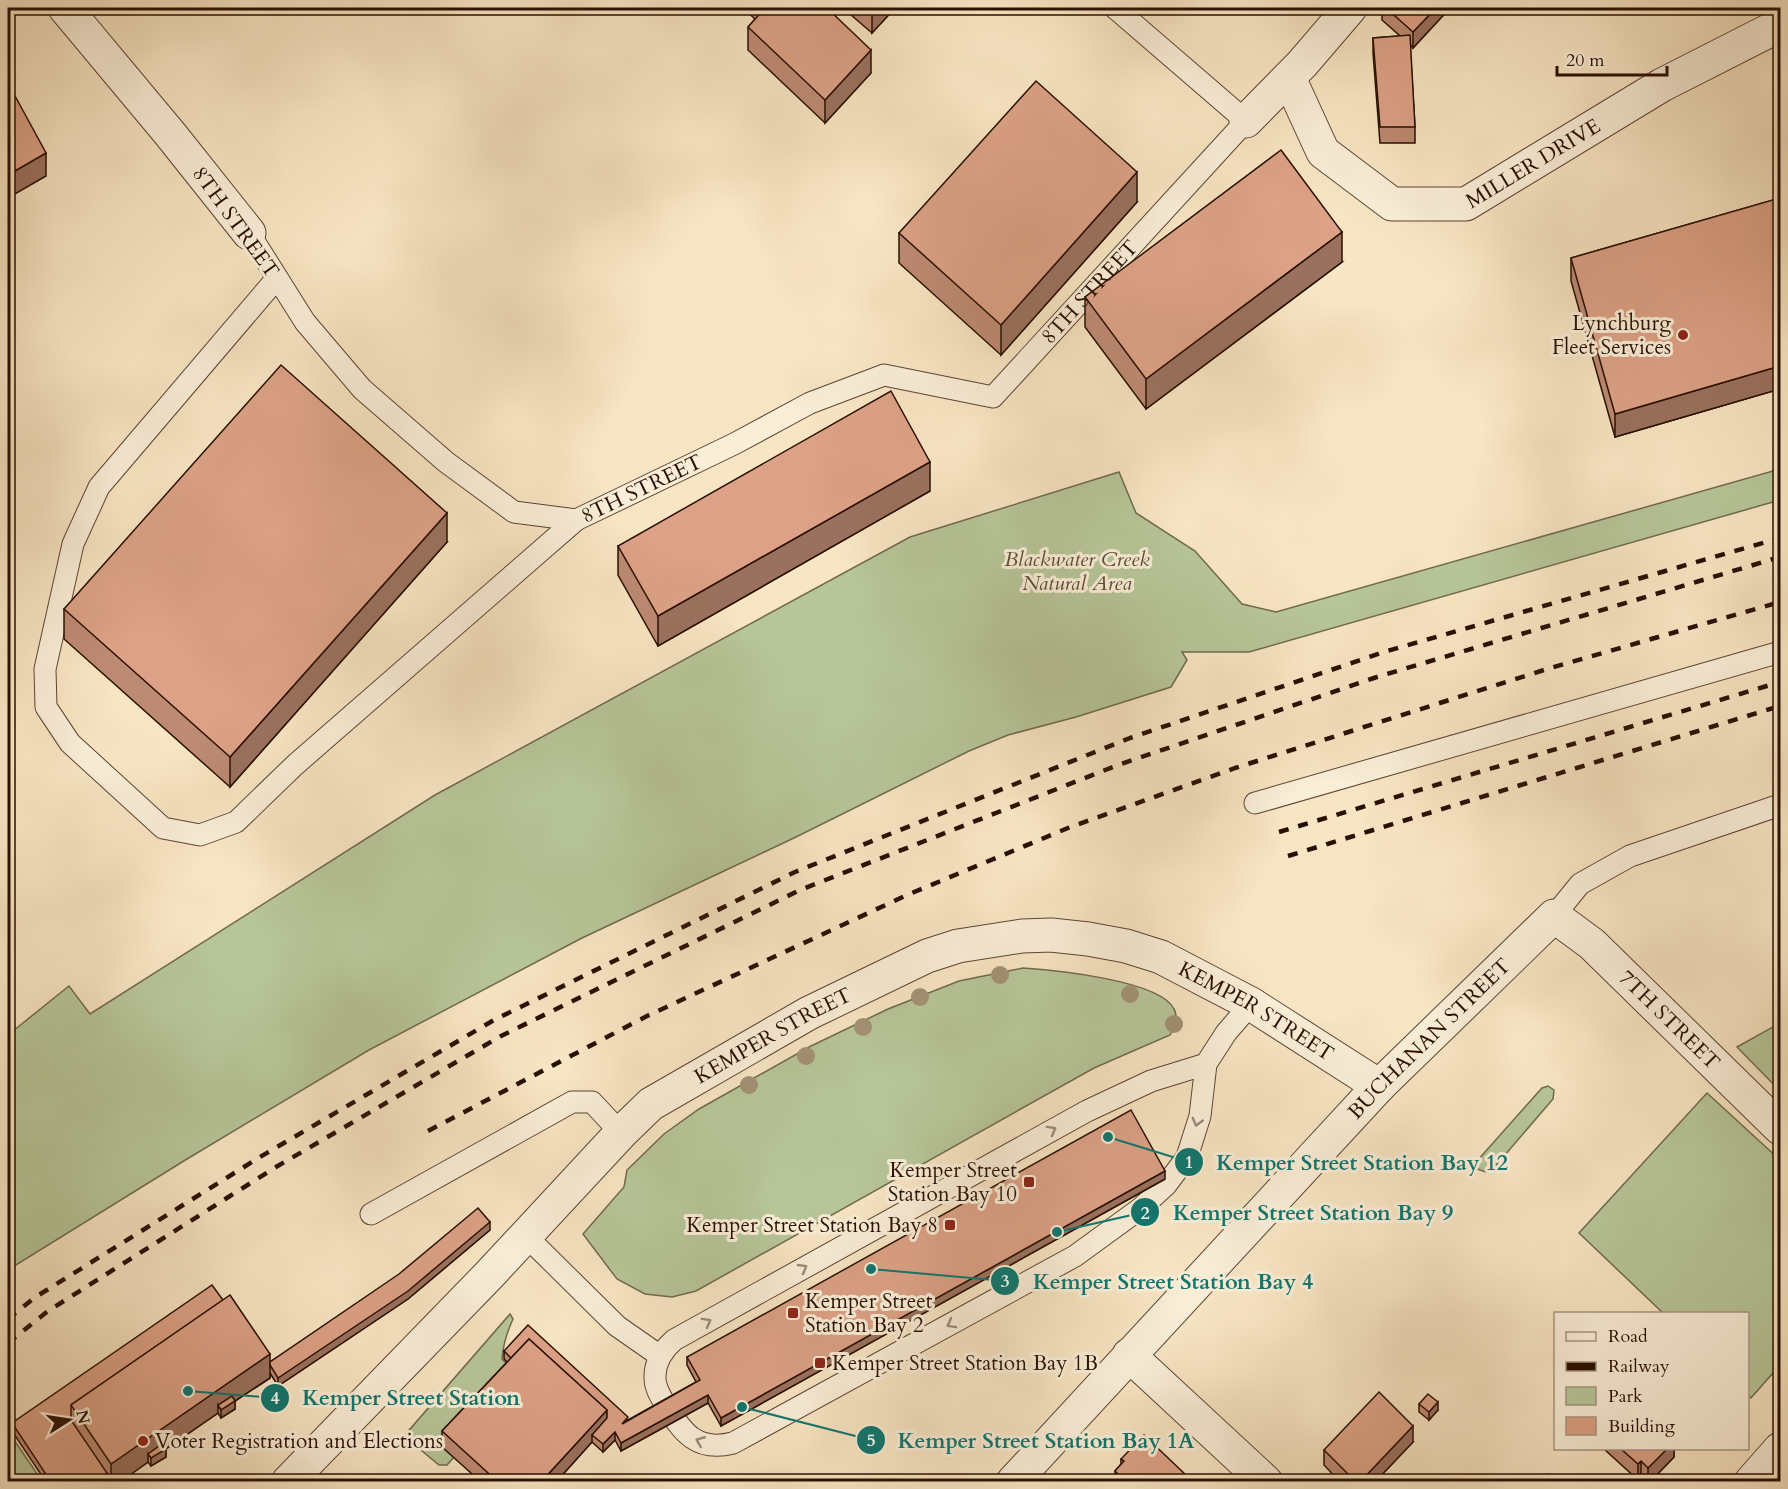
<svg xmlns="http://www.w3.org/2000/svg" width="1788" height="1489" viewBox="0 0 1788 1489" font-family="Cardo,serif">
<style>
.green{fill:#b7c699;stroke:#706a4d;stroke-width:1.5}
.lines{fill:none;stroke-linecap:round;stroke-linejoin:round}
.lane-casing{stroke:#5d4432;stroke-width:23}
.street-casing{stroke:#5d4432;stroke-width:35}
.lane{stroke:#faeed8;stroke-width:21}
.street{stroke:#faeed8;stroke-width:33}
.rail{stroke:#290f01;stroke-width:4.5;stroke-dasharray:10 10;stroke-linecap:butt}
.tree{fill:#a29275}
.wall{fill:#bd8a73;stroke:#290f01;stroke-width:1.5}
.shaded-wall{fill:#9a715e;stroke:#290f01;stroke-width:1.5}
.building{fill:#dca186;stroke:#290f01;stroke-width:1.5}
.oneway{stroke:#9c8a77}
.poi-dot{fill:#8f2418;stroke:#faeed8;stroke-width:2}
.labels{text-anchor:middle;stroke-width:6;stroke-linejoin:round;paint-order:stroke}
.street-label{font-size:21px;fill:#290f01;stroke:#faeed8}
.poi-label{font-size:21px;fill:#290f01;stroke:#faeed8;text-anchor:end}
.park-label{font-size:21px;font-style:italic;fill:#5b4f36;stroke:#faeed8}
.leader{fill:none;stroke:#0f766e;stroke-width:2}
.callout-dot{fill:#0f766e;stroke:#faeed8;stroke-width:2}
.mark-label{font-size:18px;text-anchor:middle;font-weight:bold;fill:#fff}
.callout-label{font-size:22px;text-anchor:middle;font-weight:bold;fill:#0f766e;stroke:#faeed8;stroke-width:6;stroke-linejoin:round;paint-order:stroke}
</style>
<rect width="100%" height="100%" fill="#f8e5c3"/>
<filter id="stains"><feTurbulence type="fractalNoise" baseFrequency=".00333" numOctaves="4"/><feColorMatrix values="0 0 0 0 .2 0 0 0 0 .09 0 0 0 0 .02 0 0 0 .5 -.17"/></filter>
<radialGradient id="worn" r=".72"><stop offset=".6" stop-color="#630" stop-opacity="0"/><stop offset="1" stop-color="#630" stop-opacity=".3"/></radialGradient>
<g class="green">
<polygon points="1780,469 1780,500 1249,652 1182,652 1187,660 1171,687 1076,717 1008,735 969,751 796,837 582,938 369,1050 187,1159 8,1270 8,1035 69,986 90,1014 435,795 910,537 1119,472 1136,513 1195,551 1242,604 1276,612"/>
<path d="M1023 968C1053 970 1160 980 1174 1009 1176 1012 1176 1018 1177 1022L1170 1035 1094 1068 696 1291 672 1297 645 1294 617 1279 583 1234 624 1187 627 1170 664 1134 699 1109 811 1046 888 1009 959 981Z"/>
<polygon points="1780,1023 1780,1091 1737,1047"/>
<polygon points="1548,1086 1554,1090 1553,1099 1492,1170 1486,1172 1477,1169 1477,1161 1542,1088"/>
<polygon points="1707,1093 1780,1160 1780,1365 1751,1398 1748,1395 1748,1314 1663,1313 1579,1233"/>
<path d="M510 1314 513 1319C507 1332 503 1344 502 1359L507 1364 454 1457 447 1465H439L404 1436Z"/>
<polygon points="8,1431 42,1481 8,1481"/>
</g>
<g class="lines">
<defs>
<g id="lane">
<path id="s1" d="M249 233 305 322 362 389 446 462 514 512 576 520 734 444 810 403 884 375 993 397 1246 121 1115 8"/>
<polyline points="277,278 99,487 73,544 45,669 46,707 70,743 163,828 200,835 236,822 295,765 576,520"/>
<polyline points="1255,803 1780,652"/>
<polyline points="1554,916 1580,884 1630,856 1780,805"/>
<path d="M1206 1064 1151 1081 1087 1111 674 1340C664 1349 655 1361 655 1376 654 1387 661 1397 666 1406 683 1433 697 1452 733 1443L1075 1256 1141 1208 1166 1185 1187 1157 1200 1116 1206 1064 1226 1033 1251 1004"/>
<polyline points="371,1214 572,1102 592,1102 621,1133"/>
<polyline points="525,1235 617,1326 660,1356"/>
</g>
<g id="street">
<polyline points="65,8 171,135 249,233"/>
<path id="s2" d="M1289 78 1323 152 1392 204H1466L1662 85 1780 25"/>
<polyline points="1246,121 1302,64 1350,8"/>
<polyline points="1129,1355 1266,1482"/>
<path id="s3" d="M288 1482 490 1274 621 1133 651 1104 809 1013 927 956 958 946 1022 936 1051 935 1088 939 1126 946 1161 957 1251 1004 1379 1086"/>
<path id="s4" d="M1013 1482 1379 1086 1554 916 1592 944 1780 1128"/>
<polyline points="1751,1482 1780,1449"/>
</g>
</defs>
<use href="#lane" class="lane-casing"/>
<use href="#street" class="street-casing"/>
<use href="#lane" class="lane"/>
<use href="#street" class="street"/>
<g class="rail">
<polyline points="1279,832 1780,682"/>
<polyline points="1288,856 1780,706"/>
<polyline points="428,1131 647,1016 907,895 1068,828 1235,768 1547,669 1780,602"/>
<polyline points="8,1319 34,1298 260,1157 494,1020 795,872 1130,738 1384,652 1780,538"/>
<polyline points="8,1343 48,1311 276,1167 501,1036 800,890 1118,765 1377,677 1780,557"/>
</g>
</g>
<g class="tree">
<circle cx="1000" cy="975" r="9"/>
<circle cx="1130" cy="994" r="9"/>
<circle cx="920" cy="997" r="9"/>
<circle cx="1174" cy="1024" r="9"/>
<circle cx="863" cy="1027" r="9"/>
<circle cx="806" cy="1056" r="9"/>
<circle cx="749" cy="1085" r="9"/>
</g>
<g class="wall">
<polygon points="743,8 827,8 871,73 825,123 748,50 748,27 755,19"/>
<polygon points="843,8 895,8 872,33"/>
<polygon points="1382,8 1450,8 1413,48 1410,45 1415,127 1415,143 1380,143 1373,53 1373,38 1400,36 1382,20"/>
<polygon points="1780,198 1780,389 1615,437 1571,281 1571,258"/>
<polygon points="1137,202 1001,355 899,263 899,233"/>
<polygon points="1342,262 1146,409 1085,327 1085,297"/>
<polygon points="930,491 658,646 618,575 618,546"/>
<polygon points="447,542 230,787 64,639 64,609"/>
<polygon points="1165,1179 721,1426 708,1403 621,1451 615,1440 603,1452 592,1442 556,1482 481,1482 442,1447 442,1431 507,1362 504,1359 504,1351 628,1420 696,1382 687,1365 687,1357"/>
<polygon points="490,1230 408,1299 278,1386 270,1373 270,1378 235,1401 235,1409 221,1418 218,1413 166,1449 166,1457 151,1466 148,1462 120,1482 46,1482 12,1431 12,1423 223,1300 270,1362"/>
<polygon points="1419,1404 1438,1410 1429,1420 1419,1412"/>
<polygon points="1413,1442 1375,1482 1340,1482 1324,1465 1324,1450"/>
<polygon points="1604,1449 1674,1449 1674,1457 1650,1482 1646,1482 1641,1477 1638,1480"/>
<polygon points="1121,1459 1188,1482 1115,1482 1115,1471 1121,1464"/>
</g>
<g class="shaded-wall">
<polygon points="874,8 895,8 872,33 872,10"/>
<polygon points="1436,8 1450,8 1413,48 1413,32"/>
<polygon points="871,50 871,73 825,123 825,100"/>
<polygon points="46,153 46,176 8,198 8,175"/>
<polygon points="1137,172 1137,202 1001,355 1001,325"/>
<polygon points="1342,232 1342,262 1146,409 1146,379"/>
<polygon points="1780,366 1780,389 1615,437 1615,414"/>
<polygon points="930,462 930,491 658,646 658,616"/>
<polygon points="447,513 447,542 230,787 230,757"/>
<polygon points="1165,1171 1165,1179 721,1426 721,1418"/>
<polygon points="490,1222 490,1230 408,1299 278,1386 278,1378"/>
<polygon points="270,1354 270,1378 235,1401 235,1409 221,1418 221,1410 218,1405 218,1413 166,1449 166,1457 151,1466 151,1458 148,1454 148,1462 120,1482 111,1482 111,1464"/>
<polygon points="708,1395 708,1403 621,1451 621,1443"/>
<polygon points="1438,1402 1438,1410 1429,1420 1429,1412"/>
<polygon points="607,1410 607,1426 592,1435 592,1442 556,1482 541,1482"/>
<polygon points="1413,1426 1413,1442 1375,1482 1360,1482"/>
<polygon points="615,1432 615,1440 603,1452 603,1444"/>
<polygon points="1666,1449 1674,1449 1674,1457 1650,1482 1648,1482 1648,1468"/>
<polygon points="1641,1461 1641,1477 1638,1480 1638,1464"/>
<polygon points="107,1473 107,1482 95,1482"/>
</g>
<g class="building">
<polygon points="765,8 827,8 871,50 825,100 748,27"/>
<polygon points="1386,8 1436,8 1413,32"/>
<polygon points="1410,35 1415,127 1380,127 1373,38"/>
<polygon points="1036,81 1137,172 1001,325 899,233"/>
<polygon points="8,83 46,153 8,175"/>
<polygon points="1281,150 1342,232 1146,379 1085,297"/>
<polygon points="1780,198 1780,366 1615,414 1571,258"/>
<polygon points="281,365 447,513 230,757 64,609"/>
<polygon points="891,391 930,462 658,616 618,546"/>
<polygon points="1131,1110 1165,1171 721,1418 708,1395 621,1443 615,1432 603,1444 592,1435 607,1418 607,1410 529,1339 511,1358 504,1351 528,1325 628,1417 622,1424 700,1380 687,1357"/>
<polygon points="478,1208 490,1222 408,1291 278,1378 270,1365 270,1362 399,1274"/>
<polygon points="212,1285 223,1300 71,1405 71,1420 107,1473 95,1482 51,1482 12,1423"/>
<polygon points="230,1295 270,1354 111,1464 71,1405"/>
<polygon points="529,1339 607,1410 541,1482 498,1482 442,1431"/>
<polygon points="1379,1392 1413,1426 1360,1482 1356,1482 1324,1450"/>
<polygon points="1428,1394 1438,1402 1429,1412 1419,1404"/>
<polygon points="232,1396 235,1401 221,1410 218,1405"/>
<polygon points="1144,1435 1188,1477 1183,1482 1126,1482 1115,1471 1124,1461 1121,1459"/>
<polygon points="162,1444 166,1449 151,1458 148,1454"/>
<polygon points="1621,1449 1667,1449 1648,1468 1641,1461 1638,1464"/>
<polygon points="1549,1474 1558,1482 1542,1482"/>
</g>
<defs><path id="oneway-chevron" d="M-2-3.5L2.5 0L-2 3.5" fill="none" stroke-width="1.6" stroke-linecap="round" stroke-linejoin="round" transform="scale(1.5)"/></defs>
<g class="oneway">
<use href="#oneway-chevron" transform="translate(1197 1122) rotate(105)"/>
<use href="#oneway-chevron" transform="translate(1052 1130) rotate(-29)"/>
<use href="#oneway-chevron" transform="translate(803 1268) rotate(-30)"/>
<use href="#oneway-chevron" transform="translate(707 1322) rotate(-29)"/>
<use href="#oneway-chevron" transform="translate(951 1324) rotate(151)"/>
<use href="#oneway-chevron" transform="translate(700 1441) rotate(-158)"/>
</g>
<g class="poi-dot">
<circle cx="1683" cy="335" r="6"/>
<rect x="1023" y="1176" width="12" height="12" rx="3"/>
<rect x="944" y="1219" width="12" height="12" rx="3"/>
<rect x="787" y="1307" width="12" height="12" rx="3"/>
<rect x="814" y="1357" width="12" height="12" rx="3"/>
<circle cx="143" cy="1441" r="6"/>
</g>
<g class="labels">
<g class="street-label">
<text dy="7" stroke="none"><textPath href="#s2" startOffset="320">MILLER DRIVE</textPath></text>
<text transform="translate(236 222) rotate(54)" y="7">8TH STREET</text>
<text dy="7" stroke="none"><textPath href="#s1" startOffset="1046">8TH STREET</textPath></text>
<text dy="7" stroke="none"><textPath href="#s1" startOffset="524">8TH STREET</textPath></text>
<text dy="7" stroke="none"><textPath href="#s3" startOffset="1186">KEMPER STREET</textPath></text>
<text dy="7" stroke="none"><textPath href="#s4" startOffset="939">7TH STREET</textPath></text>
<text dy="7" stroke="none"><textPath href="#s3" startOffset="664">KEMPER STREET</textPath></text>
<text dy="7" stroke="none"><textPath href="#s4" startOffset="608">BUCHANAN STREET</textPath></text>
</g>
<g class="poi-label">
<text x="1671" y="330">Lynchburg<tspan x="1671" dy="24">Fleet Services</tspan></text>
<text x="1017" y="1177">Kemper Street<tspan x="1017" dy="24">Station Bay 10</tspan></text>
<text x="938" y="1232">Kemper Street Station Bay 8</text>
<text x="805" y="1308" text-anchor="start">Kemper Street<tspan x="805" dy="24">Station Bay 2</tspan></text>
<text x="832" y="1370" text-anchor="start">Kemper Street Station Bay 1B</text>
<text x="155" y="1448" text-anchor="start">Voter Registration and Elections</text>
</g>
<g class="park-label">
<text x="1077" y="566">Blackwater Creek<tspan x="1077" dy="24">Natural Area</tspan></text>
</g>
</g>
<path class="leader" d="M1108 1137L1189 1162M1057 1232L1145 1212M871 1269L1005 1281M188 1391L275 1398M742 1407L871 1440"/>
<g class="callout-dot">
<circle cx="1108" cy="1137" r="6"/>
<circle cx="1057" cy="1232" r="6"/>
<circle cx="871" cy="1269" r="6"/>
<circle cx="188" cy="1391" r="6"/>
<circle cx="742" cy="1407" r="6"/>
<circle cx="1189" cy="1162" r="15"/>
<circle cx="1145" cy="1212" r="15"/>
<circle cx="1005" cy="1281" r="15"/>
<circle cx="275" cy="1398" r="15"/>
<circle cx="871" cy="1440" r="15"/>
</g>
<g class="mark-label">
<text x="1189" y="1168">1</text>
<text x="1145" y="1219">2</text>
<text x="1005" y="1287">3</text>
<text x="275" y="1404">4</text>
<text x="871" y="1446">5</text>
</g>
<g class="callout-label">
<text x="1362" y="1170">Kemper Street Station Bay 12</text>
<text x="1313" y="1220">Kemper Street Station Bay 9</text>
<text x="1173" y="1289">Kemper Street Station Bay 4</text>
<text x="411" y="1405">Kemper Street Station</text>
<text x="1046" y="1448">Kemper Street Station Bay 1A</text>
</g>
<rect width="1788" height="1489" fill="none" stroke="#f8e5c3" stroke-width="30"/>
<rect x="9" y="9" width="1770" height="1471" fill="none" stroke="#290f01" stroke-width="3"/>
<rect x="15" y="15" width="1758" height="1459" fill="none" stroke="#290f01" stroke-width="1.5"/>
<rect x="1554" y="1312" width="195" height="138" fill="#faeed8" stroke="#a69582" stroke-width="1.5"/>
<rect x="1566" y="1332" width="30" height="9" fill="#faeed8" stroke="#a69582" stroke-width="1.5"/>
<text x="1608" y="1342" font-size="18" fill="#290f01">Road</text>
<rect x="1566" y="1362" width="30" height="9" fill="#290f01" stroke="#a69582" stroke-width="1.5"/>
<text x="1608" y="1372" font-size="18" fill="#290f01">Railway</text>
<rect x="1566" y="1387" width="30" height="18" fill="#b7c699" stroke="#a69582" stroke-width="1.5"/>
<text x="1608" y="1402" font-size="18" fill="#290f01">Park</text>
<rect x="1566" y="1417" width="30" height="18" fill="#dca186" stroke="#a69582" stroke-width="1.5"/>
<text x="1608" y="1432" font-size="18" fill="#290f01">Building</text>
<g transform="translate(69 1420) rotate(78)" stroke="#faeed8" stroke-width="4.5" paint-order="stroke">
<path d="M0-4.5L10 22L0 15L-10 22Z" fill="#290f01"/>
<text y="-9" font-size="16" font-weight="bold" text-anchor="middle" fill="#290f01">N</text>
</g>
<path d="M1557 66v9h110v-9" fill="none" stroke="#290f01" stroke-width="3"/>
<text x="1566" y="66" font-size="18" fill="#290f01" stroke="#faeed8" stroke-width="4.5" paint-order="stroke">20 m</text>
<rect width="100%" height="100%" filter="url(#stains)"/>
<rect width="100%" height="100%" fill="url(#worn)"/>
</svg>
